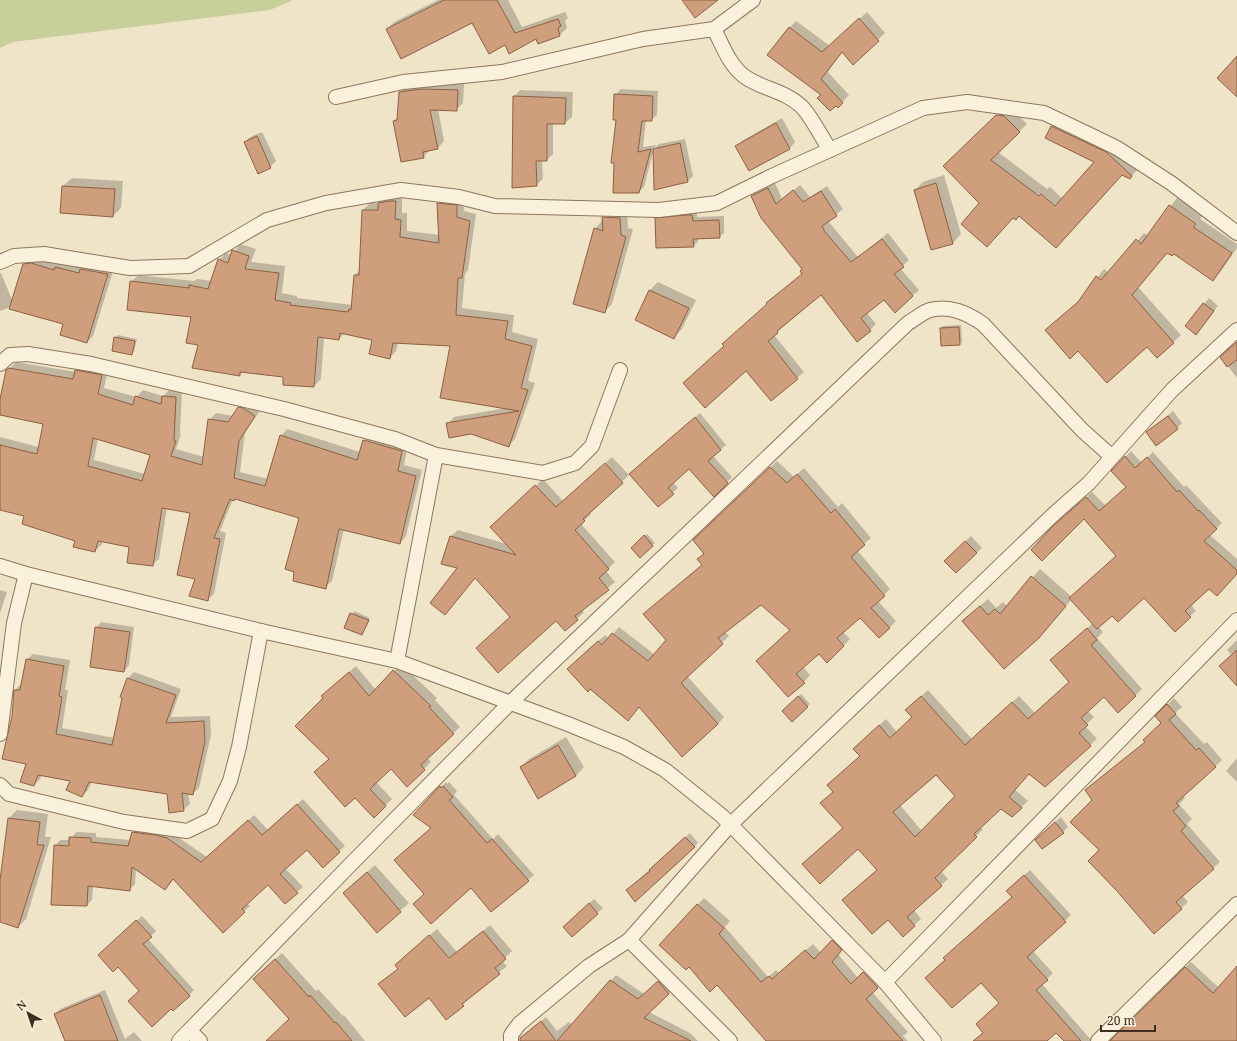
<svg xmlns="http://www.w3.org/2000/svg" width="1237" height="1041" viewBox="0 0 1237 1041" font-family="'Noto Serif',serif">
<style>
.green{fill:#c9cf9b}
.shadow{fill:#0003;fill-rule:evenodd}
.building{fill:#cf9f7d;stroke:#8d5f41;fill-rule:evenodd}
.lines{fill:none;stroke-linecap:round;stroke-linejoin:round}
.minor-casing{stroke:#8d765c;stroke-width:16}
.minor{stroke:#faf1dc;stroke-width:14}
</style>
<rect width="100%" height="100%" fill="#f0e4c8"/>
<polygon class="green" points="0,0 293,0 270,10 13,42 0,48"/>
<g class="shadow">
<polygon points="438,0 508,0 522,27 565,12 568,18 565,21 567,28 560,35 538,42 537,38 505,44 472,22 387,29 394,22"/>
<polygon points="867,12 885,33 853,63 843,51 828,72 849,95 838,107 822,95 789,28 796,21 830,46"/>
<polygon points="429,82 464,83 463,103 456,110 438,109 444,141 438,148 430,150 423,157 394,121 399,116 400,92 407,85"/>
<polygon points="621,89 658,91 657,115 651,120 646,120 643,147 656,145 654,149 659,144 685,139 693,176 687,182 653,152 644,187 638,192 617,119 615,95"/>
<polygon points="520,90 573,92 572,117 565,123 553,123 553,154 547,160 542,160 543,179 536,185 514,97"/>
<polygon points="1005,108 1012,109 1027,124 998,152 1047,189 1050,187 1063,199 1095,161 1046,138 1052,126 1060,119 1139,168 1130,178 1122,174 1063,239 1020,215 980,203 952,158"/>
<polygon points="782,118 795,142 790,148 750,170 737,146 742,141"/>
<polygon points="262,132 276,161 270,167 245,142 250,137"/>
<polygon points="944,175 961,234 953,243 932,249 915,190 923,182"/>
<polygon points="72,178 123,181 121,208 113,216 63,186"/>
<polygon points="775,183 782,199 800,185 810,197 827,186 843,209 828,221 858,257 888,233 909,260 900,268 919,290 895,311 884,299 867,313 876,324 870,330 821,294 774,335 804,372 771,400 726,346 774,297 803,273 803,269 752,196 758,190"/>
<polygon points="402,194 402,213 407,213 407,231 440,235 438,203 445,197 463,199 464,211 476,214 468,270 465,274 462,308 514,315 512,332 538,339 528,381 535,383 515,439 508,446 448,424 454,417 506,408 451,345 398,343 396,351 390,358 373,339 345,333 339,339 324,337 321,379 314,386 284,376 243,372 239,375 200,345 192,316 131,282 138,275 194,281 197,279 212,281 219,260 226,253 232,255 240,244 256,249 251,262 285,266 282,293 297,296 297,298 352,305 355,275 360,270 363,210 370,203 379,203 386,196"/>
<polygon points="1177,198 1202,216 1200,219 1237,244 1237,248 1221,271 1213,279 1175,253 1168,252 1138,287 1181,335 1157,357 1148,346 1054,323 1080,300 1104,269 1109,273 1144,233 1148,236"/>
<polygon points="611,210 627,210 628,228 633,229 612,304 604,312 595,229"/>
<polygon points="697,211 697,217 724,216 724,233 719,237 698,238 698,242 693,246 656,219 660,214"/>
<polygon points="31,258 38,258 59,264 62,261 114,268 93,336 87,342 65,324 12,304 8,308 0,311 0,274 1,273 13,302 24,264"/>
<polygon points="658,282 696,300 682,329 674,337 650,290"/>
<polygon points="1209,298 1218,306 1201,328 1186,326"/>
<polygon points="961,325 962,342 960,344 941,328 943,326"/>
<polygon points="118,335 137,339 134,351 132,354 115,338"/>
<polygon points="1237,342 1237,378 1221,357"/>
<path d="M16 362 76 372 83 364 108 369 104 388 136 397 143 390 163 396 169 390 182 391 180 434H181L176 449 204 457 209 420 216 413 234 416 245 401 261 409 245 433 240 472 268 479 281 436 287 429 360 452 364 441 370 434 408 444 404 465 422 470 406 536 400 543 344 529 332 581 325 587 300 517 235 498 233 499 220 531 226 533 214 594 207 600 196 578 191 513 167 508 159 559 152 565 130 546 102 540V544L95 551 25 515 0 509V437L39 447 44 423 0 414V404L7 371ZM98 438 152 454 145 474 94 460Z"/>
<polygon points="1173,411 1182,423 1177,428 1147,433"/>
<polygon points="700,413 726,445 713,456 732,477 714,495 689,468 673,482 678,488 658,506 635,469"/>
<path d="M1131 451 1142 463 1153 452 1184 487 1186 485 1222 523 1210 535 1237 559V573L1209 588 1191 605 1196 611 1190 616 1144 596 1112 614 1098 626 1103 632 1097 638 1142 689 1118 711 1104 696 1088 711 1094 717 1085 726 1097 739 1090 745 1030 773 1014 789 1028 801 1012 816 1000 807 980 827 983 829 941 871 948 879 914 910 921 919 903 936 878 869 822 803 834 791 861 756V742L886 719 897 732 913 717 906 710 928 690 972 739 1019 696 1035 713 1070 682 1058 654 1093 623 1072 599 1038 638 971 614 988 599 996 608 1003 602 1007 606 1040 569 1072 597 1118 556 1084 518 1059 522 1092 492 1106 506 1127 487 1112 471ZM936 773 957 796 922 831 900 805Z"/>
<polygon points="612,457 629,475 589,512 591,514 581,524 615,562 606,571 615,582 582,610 584,612 577,619 565,630 556,619 511,617 476,577 445,614 459,568 451,536 458,530 507,544 498,520 543,479 563,501"/>
<polygon points="777,461 794,477 804,468 838,507 842,503 871,538 857,550 890,589 878,601 896,621 890,627 879,637 860,616 843,632 850,639 843,646 819,653 803,667 810,675 804,682 764,654 791,629 761,604 725,632 729,636 687,676 724,717 718,724 639,707 575,662 605,635 609,639 619,627 655,655 667,640 644,614 702,565 698,559 705,553 694,540"/>
<polygon points="647,534 655,543 640,556 632,548"/>
<polygon points="971,536 982,548 956,572 945,561"/>
<polygon points="0,590 7,592 0,613"/>
<polygon points="354,611 370,618 362,634 345,627"/>
<polygon points="101,622 134,627 129,665 124,671 96,628"/>
<polygon points="1237,640 1237,684 1232,655 1227,650"/>
<polygon points="33,654 70,660 65,690 68,690 62,728 115,738 128,678 134,672 181,689 171,717 210,716 211,735 199,788 192,794 188,793 190,804 183,810 167,793 92,782 88,790 82,796 72,780 42,774 40,779 34,785 13,716 15,690 21,684 26,660"/>
<polygon points="401,664 437,698 435,700 460,727 427,758 431,762 407,785 391,767 376,782 392,799 374,816 330,759 324,698 329,689 356,666 376,690"/>
<polygon points="801,694 810,704 792,720 783,711"/>
<polygon points="1174,698 1182,707 1175,713 1204,744 1207,742 1222,760 1183,796 1185,798 1179,804 1192,819 1187,824 1220,862 1182,895 1188,902 1154,933 1100,850 1094,800 1086,790 1145,742 1162,723 1157,716"/>
<polygon points="566,737 584,767 576,776 521,767 529,759"/>
<polygon points="1237,758 1237,782 1226,771"/>
<polygon points="446,782 447,784 449,782 457,791 454,795 493,839 498,834 534,875 491,911 472,886 425,894 432,828 414,815"/>
<polygon points="303,799 345,846 339,851 307,849 285,868 303,887 297,892 268,884 247,903 250,906 223,931 174,878 165,889 136,869 135,884 129,890 93,886 92,900 87,905 55,846 60,840 70,840 76,832 96,833 96,837 131,840 133,832 138,827 172,833 207,857 254,815 268,830"/>
<polygon points="17,810 48,814 45,837 51,837 26,919 18,927 0,921 0,885 9,818"/>
<polygon points="1061,817 1068,827 1063,832 1042,834"/>
<polygon points="690,833 698,843 694,847 627,890"/>
<polygon points="375,865 409,903 377,931 352,885"/>
<polygon points="1030,870 1071,915 1033,951 1053,973 1042,984 1092,1041 1065,1041 1056,1032 1046,1041 978,1041 977,1039 984,1032 1001,1003 1013,885"/>
<polygon points="704,898 730,921 725,927 768,977 776,970 779,973 813,944 821,953 839,934 848,943 838,954 858,978 871,966 884,981 872,992 908,1032 903,1036 908,1041 769,1041 717,984 661,945"/>
<polygon points="594,899 603,908 572,935 570,921"/>
<polygon points="142,916 156,931 148,939 194,990 189,995 140,991 104,950"/>
<polygon points="490,925 512,951 502,961 507,966 469,997 463,1005 379,984 399,968 403,958 437,929 457,952"/>
<polygon points="282,953 316,991 318,989 343,1016 344,1015 365,1041 266,1041 290,1019 261,972"/>
<polygon points="1191,962 1219,988 1237,968 1237,1041 1111,1041"/>
<polygon points="616,975 644,994 663,977 674,988 649,1012 690,1033 698,1041 532,1041 532,1029 546,1017 557,1031 569,1022 573,1025"/>
<polygon points="105,990 125,1039 134,1032 142,1041 65,1041 55,1014 60,1009"/>
</g>
<g class="building">
<polygon points="444,0 497,0 515,33 558,19 561,26 558,28 560,36 538,44 536,39 509,54 505,45 489,54 472,23 401,59 386,29"/>
<polygon points="682,0 718,0 695,18"/>
<polygon points="859,18 879,41 853,65 842,52 821,79 843,103 838,108 836,106 830,111 817,98 821,95 767,55 789,27 822,52"/>
<polygon points="1237,56 1237,97 1217,78"/>
<polygon points="422,89 458,90 457,111 430,110 438,149 423,152 424,158 401,162 393,121 397,120 399,92"/>
<polygon points="614,94 653,96 652,121 642,121 638,152 651,149 639,193 613,193 614,163 611,163 616,120 613,120"/>
<polygon points="513,96 566,98 565,124 547,124 547,161 536,161 537,186 512,188"/>
<polygon points="996,115 1004,116 1020,132 991,160 1039,196 1041,194 1055,206 1094,162 1045,138 1051,126 1106,152 1132,176 1130,179 1122,175 1056,248 1019,216 1016,220 1013,218 987,247 961,224 979,203 943,166"/>
<polygon points="776,123 790,149 749,171 735,146"/>
<polygon points="257,136 271,168 258,174 244,142"/>
<polygon points="680,143 688,182 654,190 653,149"/>
<polygon points="936,183 953,244 931,250 914,190"/>
<polygon points="62,186 115,189 113,217 60,213"/>
<polygon points="768,188 776,204 793,190 803,202 821,191 837,216 822,226 825,232 851,262 882,239 904,267 894,274 913,296 895,313 884,300 861,318 871,331 857,342 821,295 777,331 778,333 768,341 798,379 771,401 746,371 705,408 683,383 724,346 722,344 767,304 766,303 802,274 800,271 802,269 761,218 751,196"/>
<polygon points="390,201 396,201 395,219 401,220 400,237 439,243 437,203 457,205 457,217 470,221 462,278 458,278 456,315 508,321 505,339 532,346 521,388 528,390 509,447 471,434 449,438 446,423 519,411 440,398 450,346 393,343 390,359 369,354 372,340 340,333 339,340 318,337 314,387 283,385 283,377 240,372 240,376 192,368 198,345 186,343 191,317 127,310 130,281 189,288 189,285 208,289 218,259 228,263 232,250 249,256 245,269 279,273 275,300 291,303 290,305 348,312 349,309 351,310 354,275 359,275 362,210 378,210 378,203"/>
<polygon points="1169,205 1196,224 1193,227 1232,253 1213,281 1174,254 1172,256 1167,253 1132,295 1174,343 1157,358 1147,347 1107,383 1078,351 1070,359 1045,330 1078,302 1096,276 1101,280 1136,239 1141,244"/>
<polygon points="686,215 692,215 693,221 719,220 720,238 693,239 694,247 656,248 655,218"/>
<polygon points="602,217 620,218 621,235 626,237 605,313 573,304 594,228 603,231"/>
<polygon points="31,263 54,270 55,267 79,273 80,269 108,274 87,343 60,335 63,324 9,309 23,264"/>
<polygon points="649,290 689,308 674,339 635,320"/>
<polygon points="1203,303 1214,311 1196,335 1185,326"/>
<polygon points="959,327 960,345 941,346 940,328"/>
<polygon points="114,337 135,341 132,355 112,351"/>
<polygon points="1237,342 1237,360 1227,367 1220,357"/>
<path d="M9 368 73 379 75 370 102 375 98 394 133 405 135 396 161 404 162 396 176 397 174 440 176 441 171 456 202 465 208 419 228 422 238 407 243 408 255 416 239 441 234 478 265 486 280 435 357 460 363 440 402 451 398 471 416 476 400 544 339 529 326 589 293 581 294 572 285 569 299 518 235 499 234 501 230 499 214 538 220 539 208 601 189 596 195 579 177 575 190 513 162 508 153 566 127 563 129 547 98 541 95 552 73 547 75 541 22 524 24 516 0 510V445L37 454 43 424 0 415V399L6 370ZM93 438 150 455 142 481 88 466Z"/>
<polygon points="1168,416 1178,429 1156,446 1146,432"/>
<polygon points="695,417 721,450 708,461 728,483 714,497 689,469 668,488 674,494 658,507 629,474"/>
<polygon points="1125,456 1135,468 1147,457 1177,492 1179,490 1198,511 1199,510 1217,529 1204,541 1237,570 1237,574 1217,596 1209,589 1185,611 1191,617 1175,632 1144,598 1118,622 1112,616 1097,629 1069,598 1116,556 1084,519 1042,561 1031,550 1052,527 1086,497 1099,511 1126,487 1111,471"/>
<polygon points="605,463 623,483 583,519 585,521 575,530 609,569 599,578 609,590 575,616 578,620 565,631 556,621 498,673 476,648 510,617 475,578 445,615 430,603 457,568 441,564 450,536 516,555 490,527 535,485 556,507"/>
<polygon points="770,467 787,483 797,474 831,513 835,509 865,545 851,557 885,596 871,608 890,628 879,638 860,618 837,638 844,646 827,663 819,654 796,674 805,683 788,697 756,661 790,630 761,605 718,638 723,644 681,683 718,724 682,757 639,707 628,721 590,689 588,692 567,669 598,641 602,645 612,633 648,661 666,640 643,614 702,565 697,559 704,554 693,540"/>
<polygon points="644,535 653,546 640,558 631,548"/>
<polygon points="965,541 977,553 956,573 944,561"/>
<polygon points="1031,576 1066,606 1039,638 1004,669 962,621 980,606 988,615 995,609 1000,614"/>
<polygon points="350,613 369,620 362,635 344,628"/>
<polygon points="95,627 130,632 124,672 90,667"/>
<path d="M1087 628 1097 640 1091 645 1136 696 1118 713 1104 697 1081 718 1088 725 1079 733 1091 746 1045 787 1029 774 1009 797 1022 808 1012 817 1001 809 974 834 977 837 935 878 942 886 907 917 915 926 903 937 888 920 872 934 842 900 877 870 858 849 820 884 802 864 843 828 820 803 833 792 827 785 860 756 853 749 879 725 890 738 912 717 905 710 921 696 965 745 1012 702 1028 719 1069 682 1050 660ZM936 775 955 796 915 837 893 812Z"/>
<polygon points="1237,650 1237,686 1219,666"/>
<polygon points="26,659 64,666 59,696 62,697 56,734 112,745 122,698 120,697 127,678 176,695 166,723 204,721 205,742 193,795 182,793 184,811 169,813 167,794 89,782 82,797 66,790 70,781 38,775 34,786 20,782 26,764 2,759 12,716 14,690 20,690"/>
<polygon points="393,670 431,706 429,707 454,734 421,765 425,770 407,787 391,769 370,789 386,806 374,818 355,798 345,807 314,772 329,759 295,726 323,698 321,696 349,672 369,696"/>
<polygon points="798,696 808,707 792,722 782,711"/>
<polygon points="1167,704 1176,714 1169,720 1196,750 1199,748 1216,767 1176,803 1179,806 1173,811 1186,826 1181,831 1214,869 1176,902 1182,909 1154,934 1116,890 1088,861 1099,850 1070,822 1092,800 1085,790 1145,742 1143,740 1161,723 1155,716"/>
<polygon points="558,745 576,776 538,799 520,767"/>
<polygon points="440,786 441,788 443,786 453,797 449,800 487,843 492,839 529,881 491,912 471,888 431,924 413,904 424,894 394,860 431,828 413,815"/>
<polygon points="297,804 340,852 323,868 307,850 280,874 298,893 285,904 268,885 242,909 245,912 223,933 173,879 165,890 132,867 130,891 88,886 87,906 51,905 54,845 69,846 69,837 91,838 91,842 128,846 132,832 155,835 167,838 201,862 248,820 262,835"/>
<polygon points="8,818 40,822 37,845 44,845 18,928 0,922 0,880"/>
<polygon points="1055,822 1064,833 1042,849 1035,840"/>
<polygon points="685,837 695,847 635,902 626,890 650,871 649,870"/>
<polygon points="367,872 401,912 377,933 343,893"/>
<polygon points="1024,875 1066,922 1027,957 1048,980 1036,990 1081,1041 1064,1041 1056,1033 1047,1041 973,1041 983,1033 976,1024 999,1003 981,983 952,1008 925,978 945,960 943,958 1012,897 1006,891"/>
<polygon points="589,903 598,914 572,937 563,927"/>
<polygon points="697,904 724,928 719,934 761,982 769,976 772,979 805,950 814,959 832,940 842,950 832,962 851,984 863,972 878,988 866,999 903,1041 766,1041 717,985 710,992 689,967 686,970 659,945"/>
<polygon points="136,920 152,937 143,944 190,996 173,1011 171,1009 152,1027 128,1001 139,991 118,967 113,972 98,955"/>
<polygon points="483,931 506,959 495,968 500,974 462,1004 464,1006 446,1020 429,998 405,1017 378,984 398,969 395,965 429,935 449,958"/>
<polygon points="275,959 309,997 310,995 335,1023 336,1022 352,1041 266,1041 289,1019 253,979"/>
<polygon points="1237,966 1237,1041 1110,1041 1185,967 1213,993"/>
<polygon points="610,980 638,999 658,981 669,994 644,1018 691,1041 557,1041"/>
<polygon points="100,995 118,1041 65,1041 54,1014"/>
<polygon points="541,1021 556,1041 520,1041 520,1038"/>
</g>
<g class="lines">
<defs>
<g id="minor">
<path d="M714 29C722 44 729 65 744 76 761 89 784 90 801 106 810 114 822 138 830 150"/>
<polyline points="336,97 403,82 502,72 643,39 714,29 753,0"/>
<polyline points="0,262 14,256 44,254 130,268 189,266 267,220 326,203 401,190 459,197 495,206 659,210 717,203 772,176 923,108 967,102 1044,113 1084,132 1117,148 1171,183 1237,233"/>
<polyline points="0,364 10,355 28,354 91,364 284,409 395,439 436,455 543,473 575,463 592,446 620,370"/>
<polyline points="0,566 26,574 261,631 397,661 568,724 624,747 665,770 722,816 885,982 934,1041"/>
<polyline points="397,661 436,455"/>
<polyline points="0,734 14,623 26,574"/>
<polyline points="0,785 9,794 124,822 187,831 212,819 230,781 239,747 261,631"/>
<polyline points="629,940 730,825 882,679 1055,513 1089,483 1172,390 1237,330"/>
<polyline points="885,982 1237,620"/>
<polyline points="190,1031 200,1041"/>
<path d="M179 1041 350 865 510 703 908 323C915 319 923 312 930 310 950 305 967 313 983 324L1082 430 1111 456"/>
<polyline points="511,1041 511,1035 519,1024 589,966 629,940 730,1041"/>
<polyline points="1098,1041 1237,904"/>
</g>
</defs>
<use href="#minor" class="minor-casing"/>
<use href="#minor" class="minor"/>
</g>
<g transform="translate(28 1013) rotate(320)" stroke="#f7eed8" stroke-width="3" paint-order="stroke">
<path d="M0-3L7 15L0 10L-7 15Z" fill="#3d2e20"/>
<text y="-6" font-size="11" font-weight="bold" text-anchor="middle" fill="#3d2e20">N</text>
</g>
<path d="M1101 1025v6h54v-6" fill="none" stroke="#3d2e20" stroke-width="2"/>
<text x="1107" y="1025" font-size="12" fill="#3d2e20" stroke="#f7eed8" stroke-width="3" paint-order="stroke">20 m</text>
</svg>
